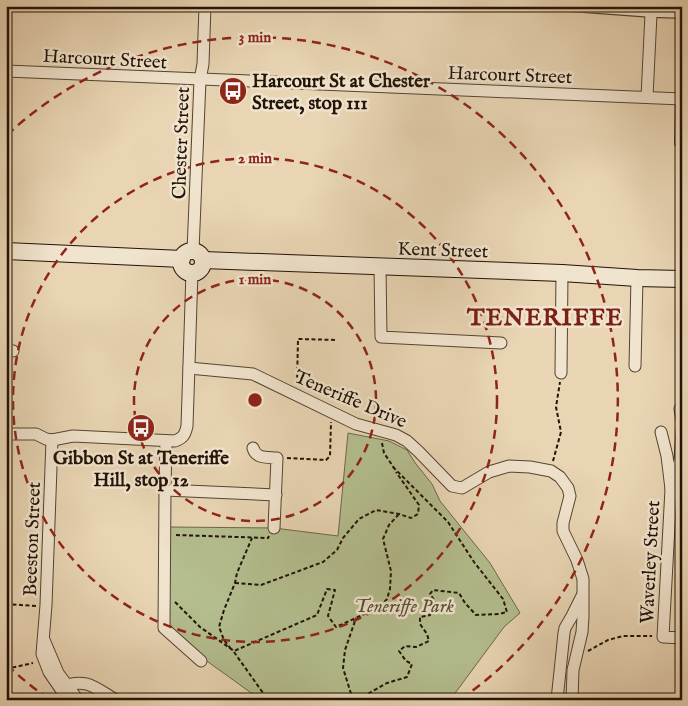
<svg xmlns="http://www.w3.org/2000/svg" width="688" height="706" viewBox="0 0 688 706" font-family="'IM FELL English',serif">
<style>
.green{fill:#b4be8f;stroke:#6a684a}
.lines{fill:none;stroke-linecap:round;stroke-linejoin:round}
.lane-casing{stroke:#534432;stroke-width:8}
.street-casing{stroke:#534432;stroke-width:13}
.secondary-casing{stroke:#211306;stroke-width:18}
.path{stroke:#211306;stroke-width:2;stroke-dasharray:4 2.5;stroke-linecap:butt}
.lane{stroke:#f1e4ce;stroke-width:5.5}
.street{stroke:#f1e4ce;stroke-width:11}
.secondary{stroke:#f1e4ce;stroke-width:16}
.ring{fill:none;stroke:#8f2418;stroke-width:2.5;stroke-dasharray:9 6}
.labels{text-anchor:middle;stroke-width:5;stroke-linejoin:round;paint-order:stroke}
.street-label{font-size:19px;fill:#211306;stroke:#f1e4ce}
.poi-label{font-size:19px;font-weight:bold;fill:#211306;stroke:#f1e4ce;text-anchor:start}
.park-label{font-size:19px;font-style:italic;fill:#544f36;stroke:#f1e4ce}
.district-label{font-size:24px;font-weight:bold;letter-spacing:1px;fill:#7a1f14;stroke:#f1e4ce}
.centre{fill:#8f2418;stroke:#f1e4ce;stroke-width:2.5}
.ring-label{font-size:15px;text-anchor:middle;font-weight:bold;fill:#8f2418;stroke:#f1e4ce;stroke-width:5;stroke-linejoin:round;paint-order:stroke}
</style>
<rect width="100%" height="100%" fill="#e9d5b4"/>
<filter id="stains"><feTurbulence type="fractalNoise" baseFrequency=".004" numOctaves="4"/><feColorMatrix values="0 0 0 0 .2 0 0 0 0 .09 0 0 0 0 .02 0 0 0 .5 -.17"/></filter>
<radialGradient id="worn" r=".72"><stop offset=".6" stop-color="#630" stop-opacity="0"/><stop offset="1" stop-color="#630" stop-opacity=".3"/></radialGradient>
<polygon class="green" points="348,433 389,441 407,450 416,464 432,484 440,501 490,563 520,613 504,627 450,700 261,700 204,659 169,628 165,528 171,527 274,528 338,536"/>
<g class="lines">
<defs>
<g id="lane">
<polyline points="542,6 651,14 682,15"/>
<polyline points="678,143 679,99"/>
</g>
<g id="street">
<polyline points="6,71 682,99"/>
<polyline points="647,97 651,14"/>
<polyline points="193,251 200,80 203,64 205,6"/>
<polyline points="380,266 381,337 501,343"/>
<polyline points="6,350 13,351"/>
<polyline points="635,366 637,278"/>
<polyline points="189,368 253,374 356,424 396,435 407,441 418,451 452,486 462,488 489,472 509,466 530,467 551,471 560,477 568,488 570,496 563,523 563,531 577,560 583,579 583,617 582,632 573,670 572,700"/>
<polyline points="561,373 562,273"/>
<polyline points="680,409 682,420"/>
<polyline points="661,432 667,456 671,489 680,460 682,430"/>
<path d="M6 434H36L46 439 52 440 73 436 175 441C183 438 185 435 187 426L192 272"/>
<polyline points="52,440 46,605 42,654 49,672 60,688 67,700"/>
<polyline points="166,441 165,490 164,628 201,661"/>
<path d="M253 448C256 459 267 457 277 458L274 528"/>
<polyline points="671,489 663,637 682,638"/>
<polyline points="165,490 276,495"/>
<polyline points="44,640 58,673 78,700"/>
<path d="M62 687C86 677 95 688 116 700"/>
<polyline points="557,700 564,633 565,628 572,616 582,596"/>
</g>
<g id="secondary">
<polyline points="6,251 182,259"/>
<circle cx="192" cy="262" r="11"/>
<polyline points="203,260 562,273 637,278 682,279"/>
</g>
</defs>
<use href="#lane" class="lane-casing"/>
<use href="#street" class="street-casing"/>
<use href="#secondary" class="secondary-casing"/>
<g class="path">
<polyline points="297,384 298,339 337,340"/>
<polyline points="382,443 384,453 394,468"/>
<polyline points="287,458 326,460 330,456 331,422"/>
<polyline points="553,461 561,432 556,407 560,382"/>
<polyline points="176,535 268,538 269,536"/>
<polyline points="235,583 261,585 323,562 337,550 343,538 359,519 376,510 399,514 411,518 418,514 419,505 396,472"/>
<polyline points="175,602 200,627 234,651 317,615 327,589 335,590 328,616 336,627 380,607 387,599 390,589 391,571 383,539 389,525 399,514"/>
<polyline points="6,604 36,606"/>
<polyline points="231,649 224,640 219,627 224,610 235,583 237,573 252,538"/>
<polyline points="588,651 608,640 623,636 652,636"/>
<polyline points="234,652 268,700"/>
<polyline points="6,669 33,663"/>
<polyline points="353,700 343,668 345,650 356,618"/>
<polyline points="357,700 387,683 407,677 412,664 406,661 399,651 405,646 416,647 429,641 427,634 420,624 420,617 430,615 436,603 430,594 433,590 459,593 465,603 476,615 499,614 507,612 503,599 474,562 448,522 393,467"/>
</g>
<use href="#lane" class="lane"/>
<use href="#street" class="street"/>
<use href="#secondary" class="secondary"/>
</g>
<g class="ring">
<circle cx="255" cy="400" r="121"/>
<circle cx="255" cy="400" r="242"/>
<path d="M49 699A363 363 0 0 1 7 665M7 135A363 363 0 1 1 461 699"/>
</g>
<defs>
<symbol id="bus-disc" viewBox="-11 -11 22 22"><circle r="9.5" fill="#8f2418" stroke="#f1e4ce"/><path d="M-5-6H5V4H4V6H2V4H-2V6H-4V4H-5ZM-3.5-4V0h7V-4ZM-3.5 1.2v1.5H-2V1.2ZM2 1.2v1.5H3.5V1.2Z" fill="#fff"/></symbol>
</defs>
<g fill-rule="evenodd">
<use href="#bus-disc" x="217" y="75" width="32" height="32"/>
<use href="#bus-disc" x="125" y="412" width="32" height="32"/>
</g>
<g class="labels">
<g class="street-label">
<text transform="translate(105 58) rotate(3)" y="7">Harcourt Street</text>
<text transform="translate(510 74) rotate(2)" y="7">Harcourt Street</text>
<text transform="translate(180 143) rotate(-88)" y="7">Chester Street</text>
<text transform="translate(443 249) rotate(2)" y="7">Kent Street</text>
<text transform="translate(351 398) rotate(23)" y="7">Teneriffe Drive</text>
<text transform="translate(31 539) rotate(-88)" y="7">Beeston Street</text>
<text transform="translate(649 562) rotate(-87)" y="7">Waverley Street</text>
</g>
<g class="poi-label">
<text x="252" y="87">Harcourt St at Chester<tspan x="252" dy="22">Street, stop 111</tspan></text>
<text x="141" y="464" text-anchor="middle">Gibbon St at Teneriffe<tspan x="141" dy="22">Hill, stop 12</tspan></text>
</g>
<g class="park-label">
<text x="404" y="612">Teneriffe Park</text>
</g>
<g class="district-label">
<text x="545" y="325">TENERIFFE</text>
</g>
</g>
<circle cx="255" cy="400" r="8" class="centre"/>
<g class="ring-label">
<text x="255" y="42">3 min</text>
<text x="255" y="163">2 min</text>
<text x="255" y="284">1 min</text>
</g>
<rect width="688" height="706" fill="none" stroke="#e9d5b4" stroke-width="25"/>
<rect x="8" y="8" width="673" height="691" fill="none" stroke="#211306" stroke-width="2.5"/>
<rect x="12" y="12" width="663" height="681" fill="none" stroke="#211306"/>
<rect width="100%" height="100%" filter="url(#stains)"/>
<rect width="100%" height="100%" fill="url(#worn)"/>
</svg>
